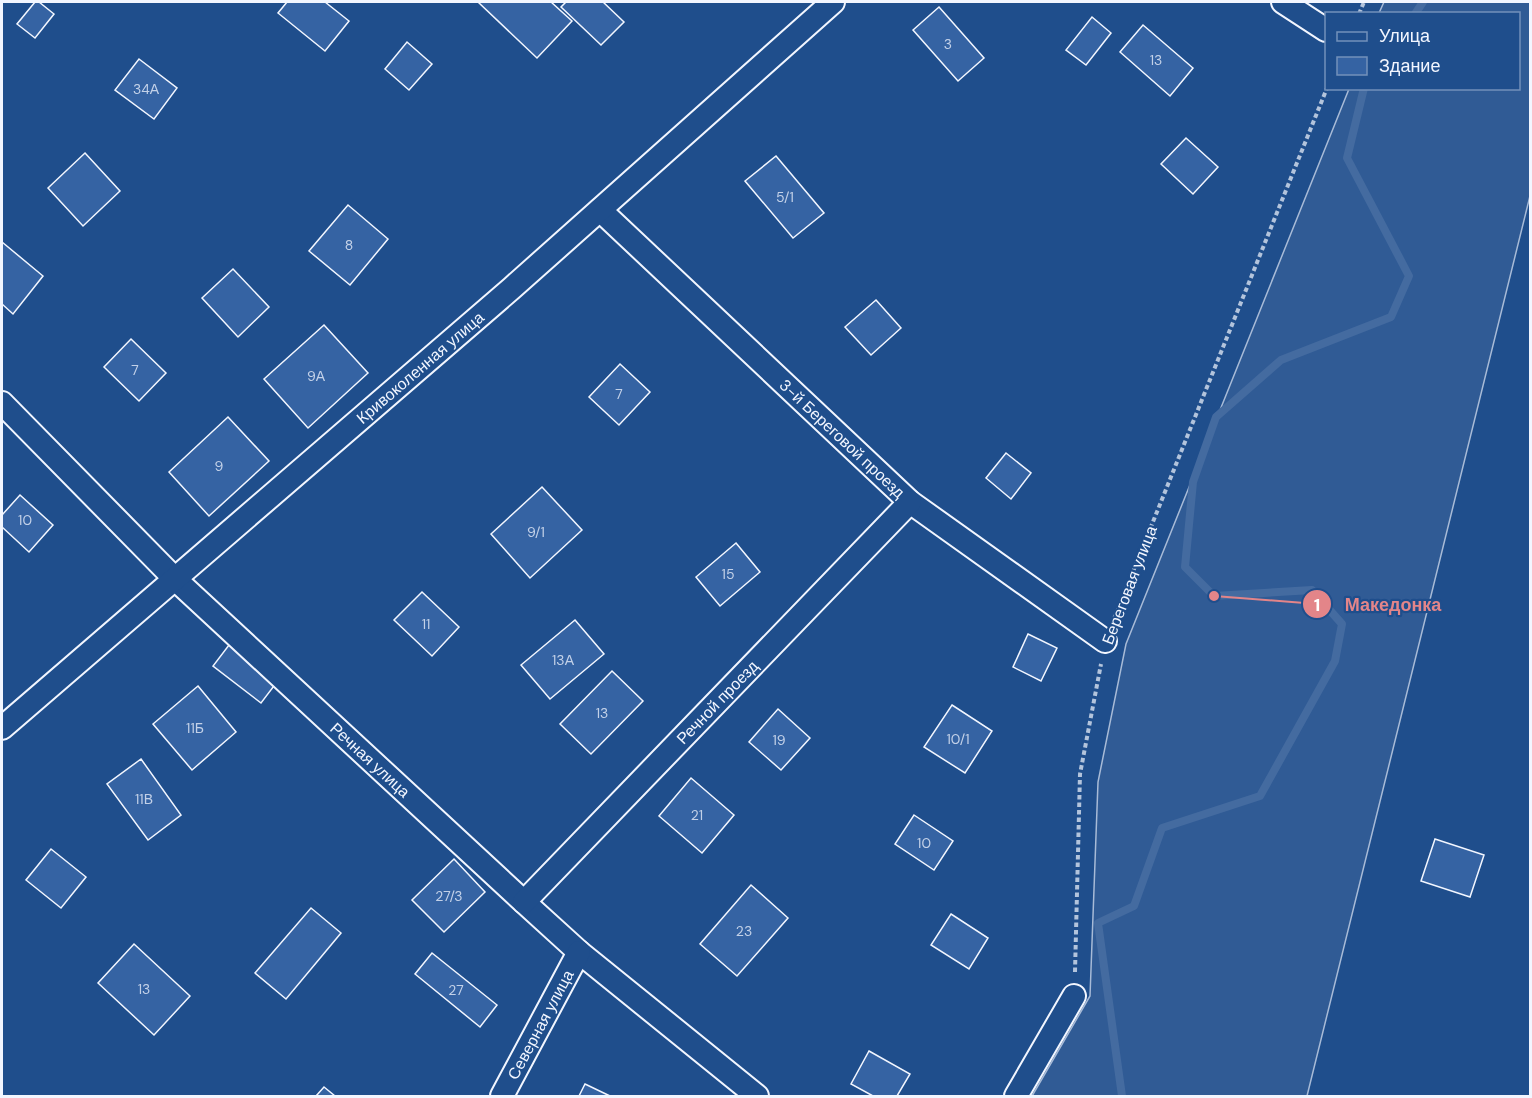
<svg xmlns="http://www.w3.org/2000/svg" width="1532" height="1098" viewBox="0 0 1532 1098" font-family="'DM Sans',sans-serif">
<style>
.built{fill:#305b95;stroke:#a8bbd7;stroke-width:1.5}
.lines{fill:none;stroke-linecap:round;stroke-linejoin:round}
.stream{stroke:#446ba0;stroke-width:8}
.building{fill:#3563a3;stroke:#f2f6ff;stroke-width:1.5}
.street-casing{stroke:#f2f6ff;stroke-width:26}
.path{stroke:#b3c4dc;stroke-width:4;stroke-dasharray:4.5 3;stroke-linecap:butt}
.street{stroke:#1f4e8c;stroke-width:22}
.labels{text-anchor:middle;stroke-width:4.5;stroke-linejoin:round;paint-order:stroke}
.number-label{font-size:14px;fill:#c3d1e8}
.street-label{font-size:16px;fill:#f2f6ff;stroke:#1f4e8c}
.leader{fill:none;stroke:#e38589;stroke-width:2}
.callout-dot{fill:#e38589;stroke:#1f4e8c;stroke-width:2}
.mark-label{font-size:18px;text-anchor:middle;font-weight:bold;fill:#fff}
.callout-label{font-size:18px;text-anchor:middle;font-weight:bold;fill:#e38589;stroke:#1f4e8c;stroke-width:4.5;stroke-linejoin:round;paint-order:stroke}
</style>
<rect width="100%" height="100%" fill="#1f4e8c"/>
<polygon class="built" points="1384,2 1530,2 1530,196 1307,1096 1032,1096 1090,996 1098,782 1126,644 1349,89 1518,88 1518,14 1379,13"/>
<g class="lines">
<g class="stream">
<polyline points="1415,14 1423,2"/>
<polyline points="1122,1096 1098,923 1134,906 1162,828 1260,796 1335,661 1342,624 1312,590 1214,596 1185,567 1193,482 1216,417 1281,360 1391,317 1409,276 1347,158 1364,88"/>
</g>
</g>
<g class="building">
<polygon points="35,2 39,2 54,14 35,38 17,24"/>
<polygon points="287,2 325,2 349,21 325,51 278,13"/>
<polygon points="478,2 551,2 572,21 537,58"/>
<polygon points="566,2 603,2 624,22 601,45 561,7"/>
<polygon points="939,7 984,58 958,81 913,30"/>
<polygon points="1092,17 1111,33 1086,65 1066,50"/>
<polygon points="1143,25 1193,68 1170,96 1120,52"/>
<polygon points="407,42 432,64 409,90 385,69"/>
<polygon points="139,59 177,88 154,119 115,90"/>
<polygon points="1186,138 1218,167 1193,194 1161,164"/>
<polygon points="85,153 120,191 83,226 48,188"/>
<polygon points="776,156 824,213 793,238 745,181"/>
<polygon points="348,205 388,239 350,285 309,251"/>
<polygon points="2,242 43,276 13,314 2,304"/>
<polygon points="233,269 269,307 238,337 202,298"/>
<polygon points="876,300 901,328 871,355 845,327"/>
<polygon points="324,325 368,373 308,428 264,379"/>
<polygon points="131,339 166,373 139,401 104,367"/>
<polygon points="620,364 650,392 619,425 589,397"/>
<polygon points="228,417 269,461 209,516 169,472"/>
<polygon points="1006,453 1031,473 1011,499 986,478"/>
<polygon points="542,487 582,530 530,578 491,534"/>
<polygon points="20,495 53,525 29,552 2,527 2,515"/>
<polygon points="736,543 760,572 720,606 696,577"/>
<polygon points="422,592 459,627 432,656 394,620"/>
<polygon points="575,620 604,654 550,699 521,665"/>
<polygon points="1028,634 1057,648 1041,681 1013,667"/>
<polygon points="229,645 277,682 261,703 213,666"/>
<polygon points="612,671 643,701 591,754 560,724"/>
<polygon points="198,686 236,732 192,770 153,724"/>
<polygon points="952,705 992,731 965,773 924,747"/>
<polygon points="778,709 810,738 781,770 749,742"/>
<polygon points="141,759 181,815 148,840 107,784"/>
<polygon points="691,778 734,815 702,853 659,816"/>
<polygon points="914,815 953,841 934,870 895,844"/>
<polygon points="1435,839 1484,855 1470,897 1421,881"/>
<polygon points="51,849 86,877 61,908 26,880"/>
<polygon points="454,859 485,892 444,932 412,900"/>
<polygon points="751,885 788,918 737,976 700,944"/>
<polygon points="311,908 341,933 286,999 255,973"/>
<polygon points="951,914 988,938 969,969 931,945"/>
<polygon points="134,944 190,996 154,1035 98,983"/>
<polygon points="432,953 497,1005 480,1027 415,974"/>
<polygon points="869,1051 910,1074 897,1096 873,1096 851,1084"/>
<polygon points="585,1084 610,1096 579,1096"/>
<polygon points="324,1087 335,1096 316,1096"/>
</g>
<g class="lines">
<defs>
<g id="street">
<polyline points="1283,2 1326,30"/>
<path id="s1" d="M600 210 910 502 1105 641"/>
<path id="s2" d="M2 403 175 579 524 902 579 952 757 1096"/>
<path id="s3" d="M2 728 512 288 833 2"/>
<path id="s4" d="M524 902 910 502"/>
<path id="s5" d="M502 1096 579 952"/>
<polyline points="1016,1096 1074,996"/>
</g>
</defs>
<use href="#street" class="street-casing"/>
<g class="path">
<polyline points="1359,14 1364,2"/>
<polyline points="1114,619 1327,88"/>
<polyline points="1075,972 1080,774 1101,664"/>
</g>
<use href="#street" class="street"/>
</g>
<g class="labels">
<g class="number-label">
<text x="948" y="49">3</text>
<text x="1156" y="65">13</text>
<text x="146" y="94">34А</text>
<text x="785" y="202">5/1</text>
<text x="349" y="250">8</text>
<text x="135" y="375">7</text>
<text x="316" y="381">9А</text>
<text x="619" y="399">7</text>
<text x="219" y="471">9</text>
<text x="25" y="525">10</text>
<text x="536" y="537">9/1</text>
<text x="728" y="579">15</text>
<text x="426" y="629">11</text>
<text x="563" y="665">13А</text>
<text x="602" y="718">13</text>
<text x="195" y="733">11Б</text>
<text x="958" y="744">10/1</text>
<text x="779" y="745">19</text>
<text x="144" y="804">11В</text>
<text x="697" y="820">21</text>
<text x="924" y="848">10</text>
<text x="449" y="901">27/3</text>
<text x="744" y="936">23</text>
<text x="144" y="994">13</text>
<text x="456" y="995">27</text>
</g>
<g class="street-label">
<text dy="6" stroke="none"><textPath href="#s3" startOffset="552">Кривоколенная улица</textPath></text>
<text dy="6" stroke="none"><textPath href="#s1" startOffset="333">3-й Береговой проезд</textPath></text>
<text transform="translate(1129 585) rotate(-69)" y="6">Береговая улица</text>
<text dy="6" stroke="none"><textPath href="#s4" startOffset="278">Речной проезд</textPath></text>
<text dy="6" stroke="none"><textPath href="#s2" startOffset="513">Речная улица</textPath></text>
<text dy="6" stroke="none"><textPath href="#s5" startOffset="81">Северная улица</textPath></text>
</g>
</g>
<path class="leader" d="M1214 596L1317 604"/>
<g class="callout-dot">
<circle cx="1214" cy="596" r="6"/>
<circle cx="1317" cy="604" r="15"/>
</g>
<g class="mark-label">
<text x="1317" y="611">1</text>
</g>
<g class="callout-label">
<text x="1393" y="611">Македонка</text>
</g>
<rect width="1532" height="1098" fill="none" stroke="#f2f6ff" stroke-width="6"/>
<rect x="1325" y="12" width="195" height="78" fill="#1f4e8c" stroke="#7391ba" stroke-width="1.5"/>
<rect x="1337" y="32" width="30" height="9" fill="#1f4e8c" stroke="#7391ba" stroke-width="1.5"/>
<text x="1379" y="42" font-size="18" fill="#f2f6ff">Улица</text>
<rect x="1337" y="57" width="30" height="18" fill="#3563a3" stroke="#7391ba" stroke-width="1.5"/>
<text x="1379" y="72" font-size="18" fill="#f2f6ff">Здание</text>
</svg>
